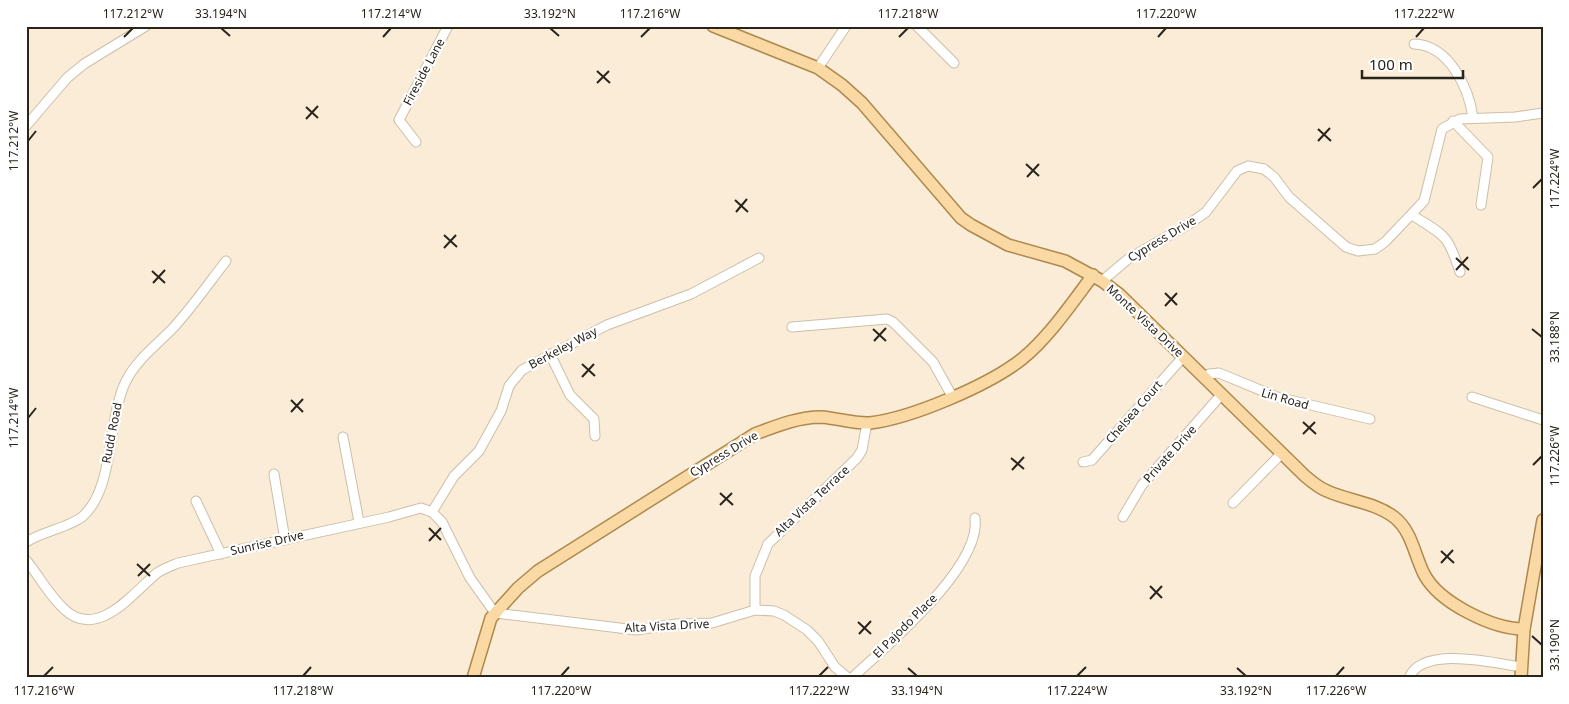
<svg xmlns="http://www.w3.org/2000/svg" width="1569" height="704" viewBox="0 0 1569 704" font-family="'Noto Sans',sans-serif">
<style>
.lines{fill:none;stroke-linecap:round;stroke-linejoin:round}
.minor-casing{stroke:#ccbfa9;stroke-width:11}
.major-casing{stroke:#ae894e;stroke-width:14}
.minor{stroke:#fff;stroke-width:9}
.major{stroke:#fad9a5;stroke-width:11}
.ticks{fill:none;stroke:#29241c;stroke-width:2}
.labels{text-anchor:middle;stroke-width:4.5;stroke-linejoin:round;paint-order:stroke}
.street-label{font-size:12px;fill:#29241c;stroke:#fff}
.neatline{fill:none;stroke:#29241c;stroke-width:2}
.ticks-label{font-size:12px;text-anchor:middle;fill:#29241c}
</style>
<rect width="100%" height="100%" fill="#faecd6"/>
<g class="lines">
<defs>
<g id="minor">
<polyline points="917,26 954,63"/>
<path d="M1414 44C1449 45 1469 88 1473 118"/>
<polyline points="818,68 846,26"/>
<polyline points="1453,121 1488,157 1481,205"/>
<polyline points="26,126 67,78 84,64 146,26"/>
<polyline points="416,142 399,120 448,26"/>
<path d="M1412 215C1446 237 1447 233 1460 272"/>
<polyline points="1102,281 1128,259 1189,224 1206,212 1237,171 1248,166 1264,169 1274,177 1289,197 1346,247 1358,251 1375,249 1385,242 1424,201 1442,129 1460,119 1515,117 1543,113"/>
<polyline points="792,327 887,319 893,322 933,362 952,396"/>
<polyline points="550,354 570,395 594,419 595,436"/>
<polyline points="1205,378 1209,374 1219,373 1277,397 1370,419"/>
<polyline points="1472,397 1543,420"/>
<polyline points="343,437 359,522"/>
<polyline points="1083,462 1092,460 1183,357"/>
<polyline points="274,474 285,540"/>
<polyline points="196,501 221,554"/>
<polyline points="1233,503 1281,454"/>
<polyline points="432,512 454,476 479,451 501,411 509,386 522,370 607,325 691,294 759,258"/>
<polyline points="1123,517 1142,485 1221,395"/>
<path d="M26 542C42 532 69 527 82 517 115 489 107 419 126 381 137 359 158 344 174 327 193 306 209 283 226 261"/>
<path d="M26 560C39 576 49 595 64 609 97 641 133 593 157 573 163 569 171 566 178 563L389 517 421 508 432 512 442 522 470 578 495 613 636 630 676 624 712 623 755 610 774 611 784 615 807 630 818 641 835 667 848 678"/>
<polyline points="755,610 755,576 768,544 857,458 862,450 867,423"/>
<path d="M852 678C886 646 982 567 975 518"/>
<path d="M1409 678C1422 645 1494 663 1521 667"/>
</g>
<g id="major">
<path d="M713 26 818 68 842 85 862 103 961 218 971 225 1008 245 1065 261 1102 281 1119 294 1305 476C1312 482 1319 488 1327 491 1349 501 1374 502 1394 517 1412 531 1414 554 1424 574 1439 603 1493 629 1524 629"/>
<path d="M473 678 491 618 518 588 538 571 755 434C776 426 798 417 821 417 837 418 854 424 870 423 912 418 989 385 1022 359 1049 337 1072 303 1093 275"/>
<polyline points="1521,678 1524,629 1543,520"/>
</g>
</defs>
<use href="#minor" class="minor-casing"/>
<use href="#major" class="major-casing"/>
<use href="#minor" class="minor"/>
<use href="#major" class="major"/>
</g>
<path class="ticks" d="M221 28 230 36M550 28 559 36M124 37 133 28M383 37 391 28M641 37 650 28M899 37 908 28M1158 37 1166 28M1416 37 1424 28M597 71 610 83M597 83 609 71M306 107 318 118M306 119 318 106M1318 129 1331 141M28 141 36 131M1318 141 1330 128M1026 164 1039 176M1027 177 1039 164M1533 188 1542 179M735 200 748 212M736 212 747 199M444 235 457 247M444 248 456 235M1456 258 1469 270M1456 270 1468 257M152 271 165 283M153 283 165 270M1165 293 1177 305M1165 306 1177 293M873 329 886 341M1532 329 1542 337M874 341 886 328M582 364 595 376M582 377 594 364M291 400 303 412M291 412 303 399M28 418 36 408M1303 422 1316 434M1303 434 1315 422M1011 458 1024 469M1533 465 1542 456M1012 470 1024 457M720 493 733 505M720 505 732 493M429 528 441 540M429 541 441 528M1441 551 1454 563M1441 563 1453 550M137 564 150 576M138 576 150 564M1150 586 1162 598M1150 599 1162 586M858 622 871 634M859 634 871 621M1532 636 1542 645M908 668 917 676M1237 668 1246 676M44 676 53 667M303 676 311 667M561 676 569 667M819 676 828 667M1077 676 1086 667M1336 676 1344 667"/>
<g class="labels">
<g class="street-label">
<text transform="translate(424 72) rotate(-62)" y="4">Fireside Lane</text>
<text transform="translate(1162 239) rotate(-31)" y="4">Cypress Drive</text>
<text transform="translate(1145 321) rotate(43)" y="4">Monte Vista Drive</text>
<text transform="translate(563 348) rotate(-28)" y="4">Berkeley Way</text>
<text transform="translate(1285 399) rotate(16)" y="4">Lin Road</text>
<text transform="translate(1134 412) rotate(-49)" y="4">Chelsea Court</text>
<text transform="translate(112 433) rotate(-79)" y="4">Rudd Road</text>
<text transform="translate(724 454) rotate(-31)" y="4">Cypress Drive</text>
<text transform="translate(1170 454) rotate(-48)" y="4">Private Drive</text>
<text transform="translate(812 501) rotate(-43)" y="4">Alta Vista Terrace</text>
<text transform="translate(267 543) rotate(-13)" y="4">Sunrise Drive</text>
<text transform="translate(667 626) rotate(-3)" y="4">Alta Vista Drive</text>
<text transform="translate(905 626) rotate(-45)" y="4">El Pajodo Place</text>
</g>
</g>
<rect width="1569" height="704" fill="none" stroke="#ffffff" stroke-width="55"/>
<path d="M1362 70v8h101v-8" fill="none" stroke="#29241c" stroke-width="2.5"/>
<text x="1369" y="70" font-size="15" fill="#29241c" stroke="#ffffff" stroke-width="4" paint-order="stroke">100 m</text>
<rect x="28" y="28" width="1514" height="648" class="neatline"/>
<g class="ticks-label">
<text x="133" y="18">117.212°W</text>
<text x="221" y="18">33.194°N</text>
<text x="391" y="18">117.214°W</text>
<text x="550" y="18">33.192°N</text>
<text x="650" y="18">117.216°W</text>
<text x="908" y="18">117.218°W</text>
<text x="1166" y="18">117.220°W</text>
<text x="1424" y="18">117.222°W</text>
<text transform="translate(14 141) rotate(-90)" y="4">117.212°W</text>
<text transform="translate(1555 179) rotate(-90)" y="4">117.224°W</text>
<text transform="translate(1555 337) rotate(-90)" y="4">33.188°N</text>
<text transform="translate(14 418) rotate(-90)" y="4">117.214°W</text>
<text transform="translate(1555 456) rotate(-90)" y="4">117.226°W</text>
<text transform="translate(1555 645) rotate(-90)" y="4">33.190°N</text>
<text x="44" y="695">117.216°W</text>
<text x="303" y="695">117.218°W</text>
<text x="561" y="695">117.220°W</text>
<text x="819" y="695">117.222°W</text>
<text x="917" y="695">33.194°N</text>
<text x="1077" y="695">117.224°W</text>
<text x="1246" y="695">33.192°N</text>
<text x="1336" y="695">117.226°W</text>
</g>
</svg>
